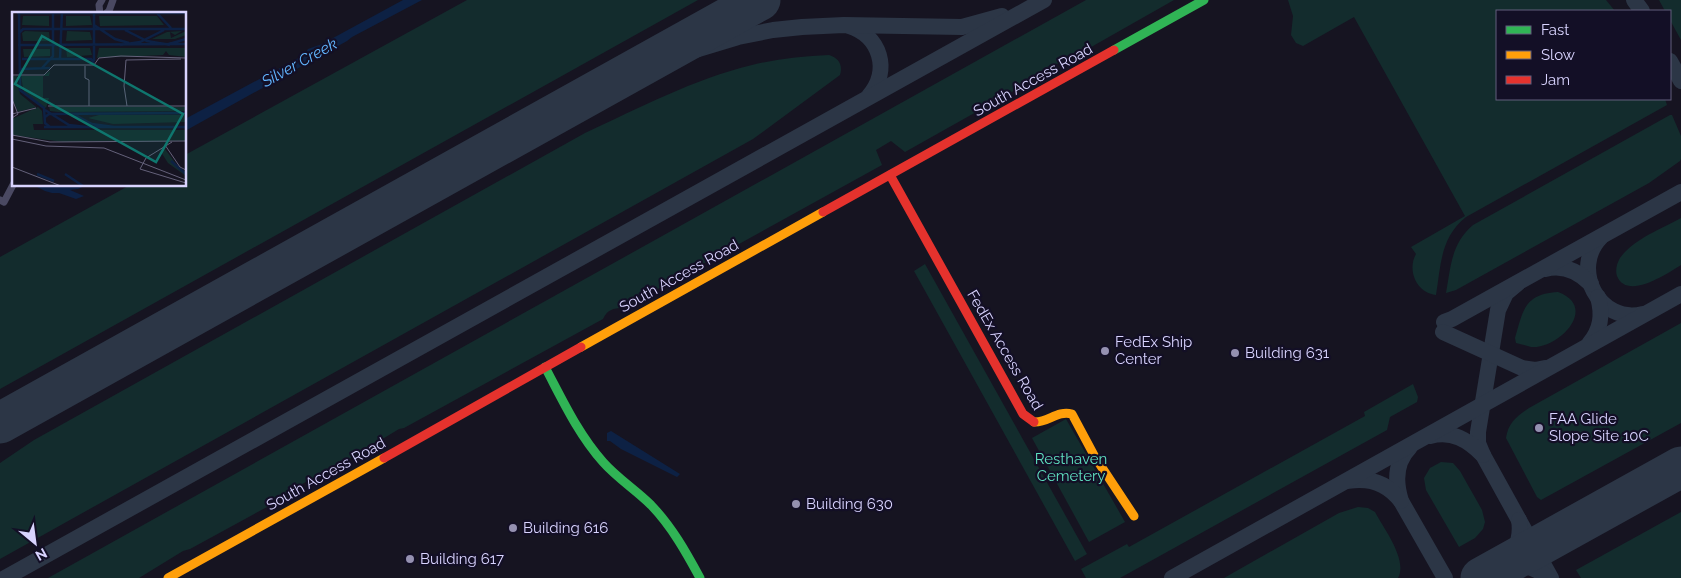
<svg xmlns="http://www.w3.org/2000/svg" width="1681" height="578" viewBox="0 0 1681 578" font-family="Raleway,sans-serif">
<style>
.green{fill:#132c2d}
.water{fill:#0d2144}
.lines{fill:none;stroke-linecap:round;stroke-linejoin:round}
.taxiway{stroke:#2c3646;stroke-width:16}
.runway{stroke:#2c3646;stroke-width:41}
.street{stroke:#4a4962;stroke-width:7}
.fast{stroke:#30b455;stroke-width:9}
.slow{stroke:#ff9f0a;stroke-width:9}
.jam{stroke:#e5322d;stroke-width:9}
.poi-dot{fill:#9591b1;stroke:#130f26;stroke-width:2}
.labels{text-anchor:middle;stroke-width:4.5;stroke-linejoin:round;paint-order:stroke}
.street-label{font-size:15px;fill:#d9d4ff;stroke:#130f26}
.poi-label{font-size:15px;fill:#d9d4ff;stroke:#130f26;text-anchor:start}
.park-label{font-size:15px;fill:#5fe0c0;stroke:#130f26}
.water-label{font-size:16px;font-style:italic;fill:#62b6ff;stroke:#130f26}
.inset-river{fill:none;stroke:#0d2144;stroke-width:2.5}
.inset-road{fill:none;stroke:#64617a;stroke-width:1}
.view{fill:#0f766e;fill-opacity:0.15;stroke:#0f766e;stroke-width:2.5}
.inset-edge{fill:none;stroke:#d9d4ff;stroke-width:2.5}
</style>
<rect width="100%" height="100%" fill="#161421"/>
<g class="green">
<polygon points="467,0 698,0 0,389 0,257 130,185 185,185 185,155"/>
<path d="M1086 0H1174L1063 63C1052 64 1046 66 1040 76L905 152 891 141 876 150 882 165 623 308C613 308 607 310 603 319L404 428 399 429 313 481 309 480 292 490 289 495 190 549 183 551 139 578H48Z"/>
<path d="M1288 0H1606L1615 11H1497V99H1665L1667 105 1466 217C1440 238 1441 265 1436 295 1416 293 1407 270 1416 254L1411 247 1465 216 1354 17 1303 46 1296 43 1291 35 1293 16Z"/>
<polygon points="1659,0 1681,0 1681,40 1670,20 1670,11 1665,11"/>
<path d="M829 55C839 58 843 65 840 75L753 139 0 559V463L34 440 585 133C639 108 694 79 752 65 777 59 803 56 829 55Z"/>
<path d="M1670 115H1672L1681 136V159L1680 161 1649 183 1456 290 1446 293C1451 266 1451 244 1473 225Z"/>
<path d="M1681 218V265C1668 273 1627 301 1617 276 1615 270 1617 263 1620 258 1634 239 1661 229 1681 218Z"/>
<polygon points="925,264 1087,554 1075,561 914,271"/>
<path d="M1558 292C1599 307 1559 349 1531 347 1527 346 1521 344 1516 343L1515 338C1523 311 1524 294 1558 292Z"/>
<path d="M1681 323V423L1541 500 1537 497 1506 438C1508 423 1517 416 1529 408Z"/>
<polygon points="1413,384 1418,397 1417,402 1390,417 1387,430 1120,578 1086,578 1081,569 1127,544 1129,547 1365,416 1364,412"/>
<polygon points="1066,419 1125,522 1089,542 1032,438"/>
<polygon points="1441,462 1453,463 1460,471 1482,510 1485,522 1483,529 1475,538 1459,547 1426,490 1424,478 1430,468"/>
<path d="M1358 507 1368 508 1375 512C1384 529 1408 560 1398 578H1224L1339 513Z"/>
<polygon points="1681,512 1681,578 1581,578 1576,570"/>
</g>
<g class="water">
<polygon points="403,0 422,0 352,37 347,41 185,131 185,119 304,55 308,49 322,44"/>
<polygon points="33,185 87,185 78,189 70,190 84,196 76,199 59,193 52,193 45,191"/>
<polygon points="611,431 680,474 677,477 621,449 610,441 607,441 607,433"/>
</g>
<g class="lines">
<g class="taxiway">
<polyline points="1634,0 1642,11"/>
<path d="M849 26C880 36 891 70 869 96"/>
<polyline points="1670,61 1681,81"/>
<polyline points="560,111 685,53 738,37 773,30 802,27 844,25 962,27 1002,16"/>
<path d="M1601 237C1570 268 1599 325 1643 314"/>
<path d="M1545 269C1563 264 1578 271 1591 284"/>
<polyline points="1518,283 1506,293 1498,310 1478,432 1478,443 1483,455 1551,578"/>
<polyline points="1444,322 1452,319 1681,192"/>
<polyline points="1443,332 1522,368 1535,370 1545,368"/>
<path d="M1589 344C1601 330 1603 315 1598 297"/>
<polyline points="0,424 2,422"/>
<path d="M1430 436C1452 430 1468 440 1483 455"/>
<path d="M1410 447C1395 462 1395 482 1401 501L1445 578"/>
<path d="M1348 481C1370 477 1388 484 1401 501"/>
<path d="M1519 520C1522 538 1516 553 1502 566 1521 563 1535 567 1549 578"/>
<polyline points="5,578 1044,0"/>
<polyline points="1172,578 1681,294"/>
</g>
<g class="runway">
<polyline points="0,423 760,0"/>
<polyline points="1481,578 1681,467"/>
</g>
<g class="street">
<polyline points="100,14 99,5 102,0"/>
<polyline points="105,14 109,11 113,0"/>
<polyline points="0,200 4,202 14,183"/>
</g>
<g class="fast">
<polyline points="1114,50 1204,0"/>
<path d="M545 367C562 399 578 434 603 462 617 478 636 490 651 505 672 527 686 552 700 578"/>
</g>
<g class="slow">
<polyline points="581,347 823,212"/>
<path d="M1034 422C1048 423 1057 410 1072 414L1095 457 1134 516"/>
<polyline points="168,578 384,458"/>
</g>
<g class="jam">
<polyline points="890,175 1023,414 1034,422"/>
<polyline points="823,212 1114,50"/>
<polyline points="384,458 581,347"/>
</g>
</g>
<g class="poi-dot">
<circle cx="1105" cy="351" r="5"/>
<circle cx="1235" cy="353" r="5"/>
<circle cx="1539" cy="428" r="5"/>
<circle cx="796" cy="504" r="5"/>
<circle cx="513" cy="528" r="5"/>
<circle cx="410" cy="559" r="5"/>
</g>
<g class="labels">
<g class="street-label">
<text transform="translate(1033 80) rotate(-29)" y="5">South Access Road</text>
<text transform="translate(679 276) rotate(-29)" y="5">South Access Road</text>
<text transform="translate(1005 350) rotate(60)" y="5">FedEx Access Road</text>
<text transform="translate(326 474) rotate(-29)" y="5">South Access Road</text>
</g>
<g class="poi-label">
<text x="1115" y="347">FedEx Ship<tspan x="1115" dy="17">Center</tspan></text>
<text x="1245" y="358">Building 631</text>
<text x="1549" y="424">FAA Glide<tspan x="1549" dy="17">Slope Site 10C</tspan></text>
<text x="806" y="509">Building 630</text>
<text x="523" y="533">Building 616</text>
<text x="420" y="564">Building 617</text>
</g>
<g class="park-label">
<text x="1071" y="464">Resthaven<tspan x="1071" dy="17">Cemetery</tspan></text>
</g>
<g class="water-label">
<text transform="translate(299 62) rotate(-29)" y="6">Silver Creek</text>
</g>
</g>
<g transform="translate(12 12)">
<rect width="174" height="174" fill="#161421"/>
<path d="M37 4V14L10 13 11 4ZM54 4H78L80 13 54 14ZM87 4H145L152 13 88 14ZM13 19 37 20 38 29H11L10 21ZM55 19 78 20 80 28 54 29ZM170 19 163 23 158 20 159 26 174 19V23L163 27H140L155 20ZM54 36H78L80 43 55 45ZM87 36H174V45L157 43 154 39 151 43 85 46ZM11 37H38V44L12 45ZM38 59 37 64H31V86H37L34 96 12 81 9 64H31ZM0 64H5L8 82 24 95 6 100 0 86ZM26 95 30 99 31 112H21L22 118H174V129L51 130 0 123V107ZM37 95H174V99L46 100 38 99ZM87 103H174V110L101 112 76 106ZM153 137 167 156 174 160V164L156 151 149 140Z" fill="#132c2d"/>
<path class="inset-river" d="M7 0 8 78 32 96 33 111 38 115M82 0V49M144 0 159 16M5 1H174M82 13 103 27 117 31M113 18 135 29 158 33M7 21 11 17H174M157 32 174 27M6 33 174 32M108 33 128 30 152 18M48 46 50 0M10 47H79L82 51M30 56 41 44V0M8 57 38 56M33 98 57 113 74 115M63 103 80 112 102 115M33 105 37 102 174 101M32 115H174M159 149 174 162M25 162 42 169M53 162 71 174"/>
<path class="inset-road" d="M73 54V66L77 68V94M0 63H32L42 53H82L87 46 109 44 174 46M0 87 6 102 0 106M36 94H174M115 94 112 74 114 48 169 47M0 102 24 96M0 123 38 130 174 129M0 127 34 134 92 136 174 168M160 130 134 146 128 157 174 171M153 133 168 155 174 158M0 155 49 174"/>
<path class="view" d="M30 24 171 102 144 150 3 72Z"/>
<rect width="174" height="174" class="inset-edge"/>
</g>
<rect x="1496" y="10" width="175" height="90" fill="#130f26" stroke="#625e7d"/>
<rect x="1506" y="26" width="25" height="8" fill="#30b455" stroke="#625e7d"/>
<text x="1541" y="35" font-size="15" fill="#d9d4ff">Fast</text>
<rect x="1506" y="51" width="25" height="8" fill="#ff9f0a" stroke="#625e7d"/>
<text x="1541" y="60" font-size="15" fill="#d9d4ff">Slow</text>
<rect x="1506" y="76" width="25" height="8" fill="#e5322d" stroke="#625e7d"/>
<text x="1541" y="85" font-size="15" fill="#d9d4ff">Jam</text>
<g transform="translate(35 543) rotate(151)" stroke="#130f26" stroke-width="4" paint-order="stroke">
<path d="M0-4L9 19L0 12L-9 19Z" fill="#d9d4ff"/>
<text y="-8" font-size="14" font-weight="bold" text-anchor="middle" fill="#d9d4ff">N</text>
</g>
</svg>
